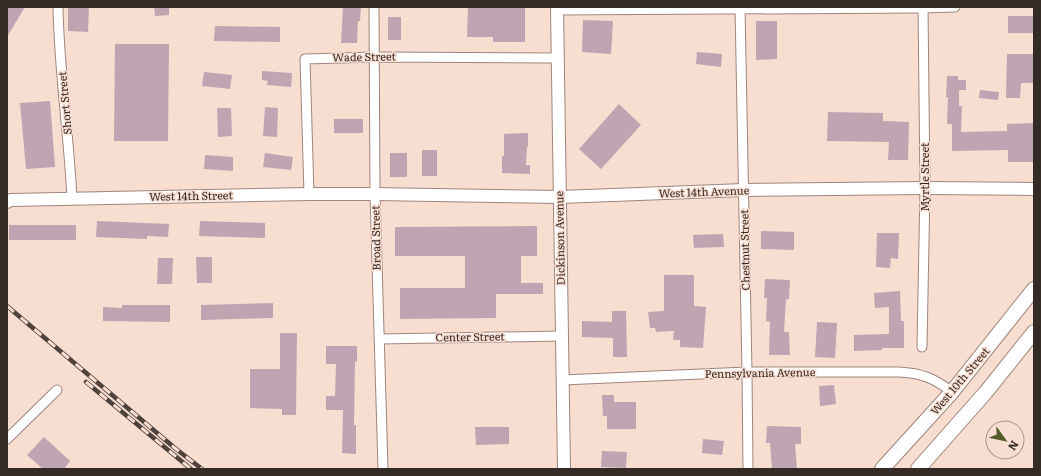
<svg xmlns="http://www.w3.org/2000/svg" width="1041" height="476" viewBox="0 0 1041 476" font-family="Literata,serif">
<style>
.building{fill:#bfa5b2}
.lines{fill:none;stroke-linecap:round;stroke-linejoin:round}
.street-casing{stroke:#9f867b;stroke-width:11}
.secondary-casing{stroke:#9f867b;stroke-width:14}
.primary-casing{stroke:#9f867b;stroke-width:16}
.street{stroke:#fff;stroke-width:9}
.secondary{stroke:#fff;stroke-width:12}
.primary{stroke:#fff;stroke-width:14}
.rail-casing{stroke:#4e423c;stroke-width:4.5}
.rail{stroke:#f8ddd1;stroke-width:3;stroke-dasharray:9;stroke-linecap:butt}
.labels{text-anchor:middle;stroke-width:3;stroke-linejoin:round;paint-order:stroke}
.street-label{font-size:11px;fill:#352b26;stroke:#f8ddd1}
</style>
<rect width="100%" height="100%" fill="#f8ddd1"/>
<g class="building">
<polygon points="7,7 25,7 7,37"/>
<polygon points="68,7 89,7 88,32 68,31"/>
<polygon points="154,7 169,7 169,15 155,16"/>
<polygon points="343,7 361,7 360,21 358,21 357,43 341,43"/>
<polygon points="468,7 525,7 525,42 493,42 493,37 467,37"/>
<rect x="1008" y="16" width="25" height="17"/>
<rect x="388" y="17" width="13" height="23"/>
<polygon points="583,20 613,21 611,54 582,52"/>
<polygon points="756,21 777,21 777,59 756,60"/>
<polygon points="215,26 280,27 280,42 214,41"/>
<polygon points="115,44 169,44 168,141 114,141"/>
<polygon points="697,52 722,54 721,67 696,64"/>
<polygon points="1007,54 1034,54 1034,83 1021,83 1020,98 1006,98"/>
<polygon points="262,71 292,73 291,87 267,85 268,81 262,80"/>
<polygon points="204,72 232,75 230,89 202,86"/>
<polygon points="947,76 958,76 958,80 966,80 966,90 959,90 959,106 962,106 961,132 1007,131 1007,124 1034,123 1034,162 1008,162 1008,150 952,151 952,124 947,124 948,97 946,97"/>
<polygon points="980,90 999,92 998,100 979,98"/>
<polygon points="50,101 55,167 26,169 20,103"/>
<polygon points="619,104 641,125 601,169 579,149"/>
<polygon points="265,107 278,108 277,137 263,136"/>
<polygon points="217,108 231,108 232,136 218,137"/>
<polygon points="828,112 883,113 883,121 909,122 908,160 888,160 889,142 827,141"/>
<rect x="334" y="119" width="29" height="14"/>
<polygon points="528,133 528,147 527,147 526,165 530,165 530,174 502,173 502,156 504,156 504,134"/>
<rect x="422" y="150" width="15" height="26"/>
<polygon points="265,153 293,157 291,170 263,167"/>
<rect x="390" y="153" width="17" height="24"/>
<polygon points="205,155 233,157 233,171 204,169"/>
<polygon points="97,221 169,224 168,237 147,236 147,239 96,237"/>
<polygon points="200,221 265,223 265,238 199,236"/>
<rect x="9" y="225" width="67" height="15"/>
<polygon points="537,226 537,256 521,256 521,283 543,283 543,294 496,294 496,318 400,319 400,288 465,288 465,256 395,256 395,227"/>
<polygon points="761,231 794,232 794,250 761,249"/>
<polygon points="877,233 899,233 898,259 891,258 890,268 876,267"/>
<polygon points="723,234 724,247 694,248 693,235"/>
<polygon points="196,257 212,257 212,283 197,283"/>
<polygon points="158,258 173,258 172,284 157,284"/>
<polygon points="664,275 694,275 694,306 706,307 703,348 680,347 680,340 673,340 674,331 656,332 655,328 650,328 648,312 664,311"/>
<polygon points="765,279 790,280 789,299 786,299 784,332 789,332 790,355 769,355 770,322 766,321 767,298 764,298"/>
<polygon points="900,291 901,321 904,321 904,348 882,348 882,350 854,351 854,335 889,334 889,307 875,308 874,293"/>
<polygon points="273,303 273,318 201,320 201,305"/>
<polygon points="122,305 170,305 170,322 103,321 103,307 122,308"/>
<polygon points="612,311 626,311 627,357 613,357 613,338 582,337 582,321 612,322"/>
<polygon points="817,322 837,323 835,358 815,357"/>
<polygon points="280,333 297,333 296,415 282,415 282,409 250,408 250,369 280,369"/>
<polygon points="326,346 357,346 357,362 355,361 354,425 356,425 356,454 342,453 343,410 326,410 326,396 335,396 336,364 326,364"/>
<polygon points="834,385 836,404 820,406 819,386"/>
<polygon points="602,395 614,395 614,402 636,402 636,429 607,429 607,416 603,416"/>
<polygon points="767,426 801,427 801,444 795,444 797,469 772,469 770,443 766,443"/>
<polygon points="475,427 509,427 509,444 476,445"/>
<polygon points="44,437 70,461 64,469 43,469 27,455"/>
<polygon points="703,439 724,441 722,455 702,453"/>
<polygon points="602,451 627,452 626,468 601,467"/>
</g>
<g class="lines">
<defs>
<g id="street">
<path d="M58 7C59 71 69 135 72 199"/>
<polyline points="374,7 375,194 383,469"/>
<polyline points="740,7 747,372 748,469"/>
<polyline points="557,10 923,8 955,7"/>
<polyline points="309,194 305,59 375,57 558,58"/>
<polyline points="379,339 562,336"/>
<polyline points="922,347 925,188 923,7"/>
<path d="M562 380 747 372H899C921 373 934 378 952 392"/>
<polyline points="7,439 57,390"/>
</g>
<g id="secondary">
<polyline points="557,7 564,469"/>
<polyline points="7,202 11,200 309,194 375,194 560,197 744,190 925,188 1034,189"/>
</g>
<g id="primary">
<polyline points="882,469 952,392 1034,289"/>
<polyline points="918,469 986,392 1034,332"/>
</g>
</defs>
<use href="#street" class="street-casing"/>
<use href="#secondary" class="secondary-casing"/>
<use href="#primary" class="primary-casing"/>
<use href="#street" class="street"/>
<use href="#secondary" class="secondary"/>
<use href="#primary" class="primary"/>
<defs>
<g id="rail">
<polyline points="7,306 176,449 202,469"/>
<polyline points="86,382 191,469"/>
</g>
</defs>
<use href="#rail" class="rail-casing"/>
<use href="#rail" class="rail"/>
</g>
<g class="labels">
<g class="street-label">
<text transform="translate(364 57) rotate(-1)" y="4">Wade Street</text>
<text transform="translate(65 103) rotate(-95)" y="4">Short Street</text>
<text transform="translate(925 177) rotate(-90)" y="4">Myrtle Street</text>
<text transform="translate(704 192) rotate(-2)" y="4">West 14th Avenue</text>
<text transform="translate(191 196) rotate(-1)" y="4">West 14th Street</text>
<text transform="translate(376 238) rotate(-91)" y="4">Broad Street</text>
<text transform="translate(560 238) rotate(-91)" y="4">Dickinson Avenue</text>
<text transform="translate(745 250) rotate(-91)" y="4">Chestnut Street</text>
<text transform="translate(470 337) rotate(-1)" y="4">Center Street</text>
<text transform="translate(760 373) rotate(-1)" y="4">Pennsylvania Avenue</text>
<text transform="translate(960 381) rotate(-50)" y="4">West 10th Street</text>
</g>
</g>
<rect width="1041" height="476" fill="none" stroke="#352b26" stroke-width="16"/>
<g transform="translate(1005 440) rotate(123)"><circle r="19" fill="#f8ddd1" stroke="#aa968d"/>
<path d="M0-3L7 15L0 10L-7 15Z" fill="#545c2a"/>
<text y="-6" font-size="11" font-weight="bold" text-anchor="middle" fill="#352b26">N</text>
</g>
</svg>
